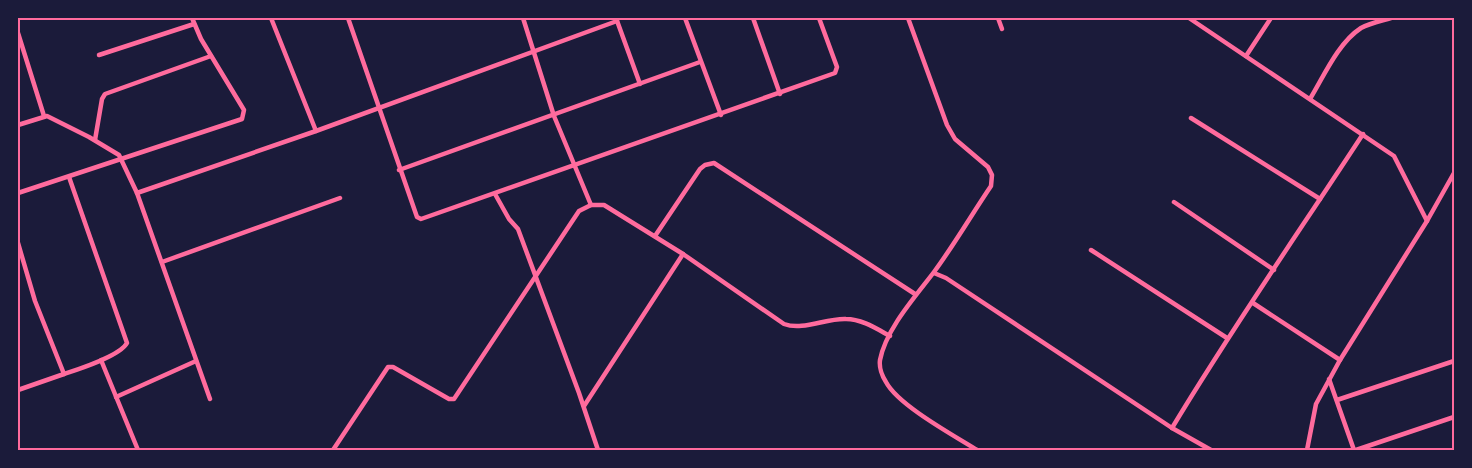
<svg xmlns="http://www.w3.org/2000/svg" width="1472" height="468" viewBox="0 0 1472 468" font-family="Cabin,sans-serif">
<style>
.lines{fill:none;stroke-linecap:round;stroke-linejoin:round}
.minor{stroke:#ff6b9d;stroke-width:4.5}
.neatline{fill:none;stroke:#ff6b9d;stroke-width:2}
</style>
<rect width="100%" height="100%" fill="#1b1b3a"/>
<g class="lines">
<g class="minor">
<polyline points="271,18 316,131"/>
<polyline points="348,18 417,217 421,219 835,73 837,67 819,18"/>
<polyline points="523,18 554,116 591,205"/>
<polyline points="616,18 640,84"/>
<polyline points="685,18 721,115"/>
<polyline points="753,18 780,94"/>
<path d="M908 18 947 125 955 139 988 167 992 175 991 186C972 214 954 245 934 272 915 297 886 329 880 360 879 367 882 376 886 382 898 405 953 435 977 450"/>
<polyline points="998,18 1002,29"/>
<polyline points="1189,18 1394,156 1427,221"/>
<polyline points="18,33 44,116"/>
<polyline points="99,55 194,24"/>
<polyline points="1246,56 1271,18"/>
<path d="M1310 99C1324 76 1338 43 1361 28 1370 23 1381 21 1391 18"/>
<polyline points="1191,118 1320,199"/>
<polyline points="18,125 47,116 89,137 119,155 137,193 316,131 617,21"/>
<polyline points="95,140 102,99 105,94 211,56"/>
<polyline points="399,170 700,62"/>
<polyline points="18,193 242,119 244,110 201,39 192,18"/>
<polyline points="137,193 210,399"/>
<polyline points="495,194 509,219 518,229 579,393 598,450"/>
<polyline points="1174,202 1274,270"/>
<polyline points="655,236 700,169 705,165 714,163 915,294"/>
<polyline points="18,243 35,301 64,374 18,390"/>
<polyline points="1091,250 1227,338"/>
<polyline points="162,262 340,198"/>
<polyline points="934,273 946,278 1172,428 1211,450"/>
<polyline points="1253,303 1340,360"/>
<polyline points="101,360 138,450"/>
<path d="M64 374C79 369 120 356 127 343L69 177"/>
<polyline points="1329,379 1354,450"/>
<polyline points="116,397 196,361"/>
<polyline points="1337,400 1454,361"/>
<polyline points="584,406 683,254"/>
<path d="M1172 428C1232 328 1299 232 1363 134"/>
<path d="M333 450 388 367H393L449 399H454L579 211 591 205H604L683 254 784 324C803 331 826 318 846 319 862 319 877 329 890 336"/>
<polyline points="1307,450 1316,404 1340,360 1427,221 1454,173"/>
<polyline points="1356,450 1454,417"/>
</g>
</g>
<rect width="1472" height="468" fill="none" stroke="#1b1b3a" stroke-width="38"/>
<rect x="19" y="19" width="1434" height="430" class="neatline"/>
</svg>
